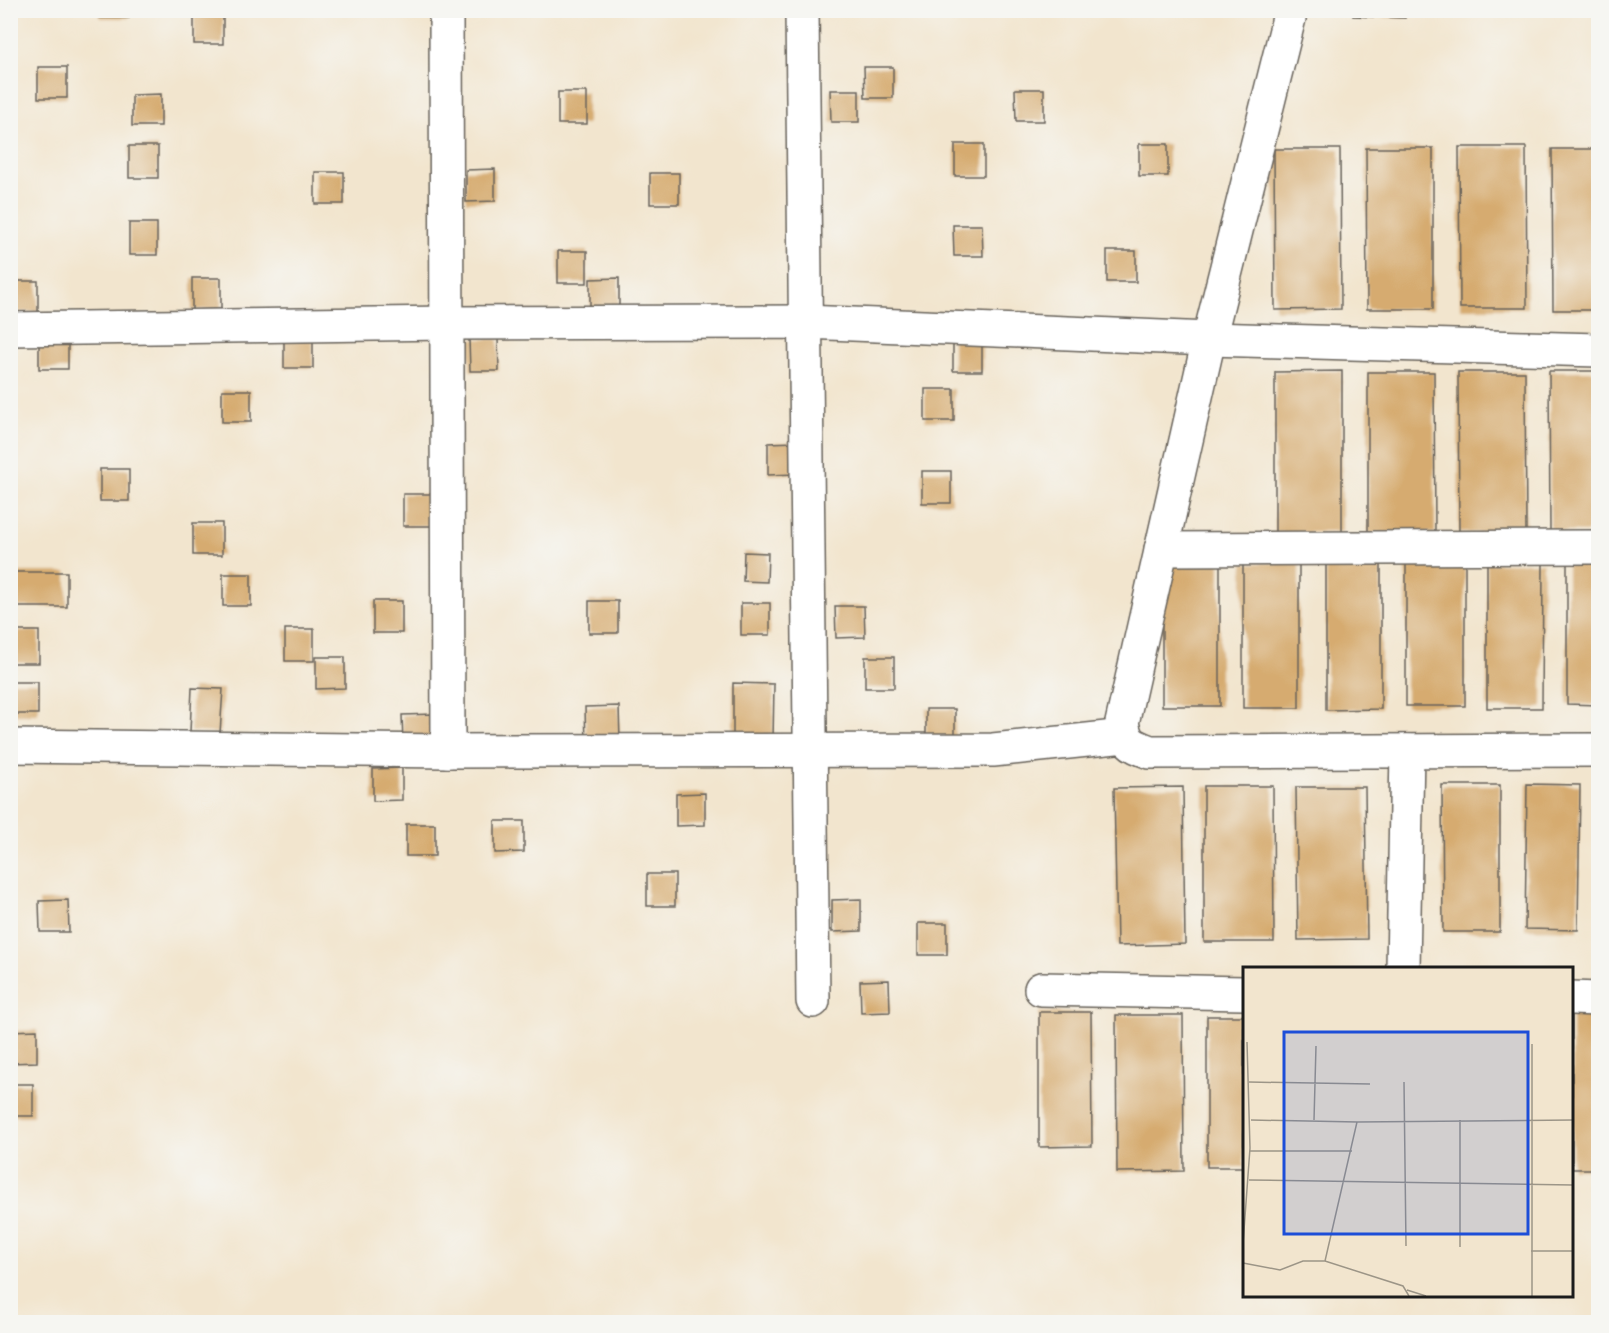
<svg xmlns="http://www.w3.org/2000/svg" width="1609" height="1333" viewBox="0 0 1609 1333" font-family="'Architects Daughter',sans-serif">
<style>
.building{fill:#d6ab70}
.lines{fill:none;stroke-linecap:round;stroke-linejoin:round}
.minor-casing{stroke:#67625a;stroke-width:36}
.minor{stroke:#fff;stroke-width:33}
.inset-road{fill:none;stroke:#9c9587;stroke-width:1.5}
.view{fill:#1d4ed8;fill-opacity:0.15;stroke:#1d4ed8;stroke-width:3}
.inset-edge{fill:none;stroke:#1c1c1c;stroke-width:3}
</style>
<rect width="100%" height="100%" fill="#f6f6f2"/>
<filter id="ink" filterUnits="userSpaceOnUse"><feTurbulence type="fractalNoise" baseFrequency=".0167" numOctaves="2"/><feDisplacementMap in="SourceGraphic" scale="12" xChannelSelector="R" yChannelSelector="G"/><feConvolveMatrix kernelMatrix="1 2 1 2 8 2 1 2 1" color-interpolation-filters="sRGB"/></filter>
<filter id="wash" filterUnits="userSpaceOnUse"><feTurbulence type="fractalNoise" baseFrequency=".008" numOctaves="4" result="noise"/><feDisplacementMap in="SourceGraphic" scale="24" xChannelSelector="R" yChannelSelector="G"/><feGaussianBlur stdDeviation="1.35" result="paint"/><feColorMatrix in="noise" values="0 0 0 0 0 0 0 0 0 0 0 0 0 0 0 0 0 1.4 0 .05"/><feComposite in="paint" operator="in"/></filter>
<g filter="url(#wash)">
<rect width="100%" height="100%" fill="#f2e5ce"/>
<g id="blocks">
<g class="building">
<rect x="100" y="10" width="29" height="8"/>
<polygon points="1353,10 1404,10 1405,18 1353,16"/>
<polygon points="1423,10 1490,10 1490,14 1423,15"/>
<rect x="194" y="12" width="29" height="32"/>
<rect x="38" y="67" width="29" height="31"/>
<polygon points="864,67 893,67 893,98 865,98"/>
<polygon points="1015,89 1044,89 1044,121 1016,121"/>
<polygon points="830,90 859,90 859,122 831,122"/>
<rect x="558" y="92" width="29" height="32"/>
<polygon points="161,94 161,126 132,126 132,95"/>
<rect x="955" y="144" width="29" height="32"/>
<rect x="1139" y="144" width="29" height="32"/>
<rect x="129" y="146" width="29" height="32"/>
<polygon points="1459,147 1526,147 1527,308 1460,308"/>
<polygon points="1366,148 1433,148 1433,309 1367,309"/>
<polygon points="1274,149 1340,149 1341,309 1275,310"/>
<polygon points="1552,149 1598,149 1598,310 1553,310"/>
<polygon points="495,169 495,201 466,202 466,170"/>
<rect x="315" y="172" width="29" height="32"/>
<rect x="650" y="173" width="29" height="31"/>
<rect x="129" y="223" width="28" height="32"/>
<polygon points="953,225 982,225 983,256 954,256"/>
<rect x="558" y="251" width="29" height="32"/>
<rect x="1107" y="251" width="29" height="31"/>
<polygon points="192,278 221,278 221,309 192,310"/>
<polygon points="619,278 619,310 590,310 590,279"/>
<rect x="10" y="281" width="28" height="31"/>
<rect x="284" y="336" width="29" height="32"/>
<rect x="39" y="337" width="29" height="32"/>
<polygon points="469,339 498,339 499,371 470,371"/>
<rect x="953" y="339" width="29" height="32"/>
<polygon points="1342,371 1342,532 1275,533 1275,372"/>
<polygon points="1549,371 1598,371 1598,532 1550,532"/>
<polygon points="1368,372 1434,372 1435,533 1368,533"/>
<polygon points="1458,372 1525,372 1526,532 1459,533"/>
<rect x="925" y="389" width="29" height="32"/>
<rect x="222" y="390" width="29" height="32"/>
<polygon points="797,442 797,474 768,475 768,443"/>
<rect x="100" y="469" width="29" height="32"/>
<rect x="922" y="471" width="29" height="32"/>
<rect x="403" y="494" width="29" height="32"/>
<rect x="193" y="523" width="29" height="32"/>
<polygon points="744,552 768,553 767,582 743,581"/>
<rect x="1162" y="559" width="58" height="147"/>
<rect x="1406" y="560" width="59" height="146"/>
<polygon points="1567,560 1598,560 1598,705 1567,704"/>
<polygon points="1326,562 1381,562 1381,709 1326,710"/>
<rect x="1243" y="563" width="56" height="145"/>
<polygon points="1487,563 1543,563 1542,708 1487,708"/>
<rect x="10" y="572" width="57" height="35"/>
<rect x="223" y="574" width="28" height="32"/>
<rect x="373" y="601" width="29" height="32"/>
<rect x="589" y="601" width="29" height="32"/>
<rect x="741" y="603" width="29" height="32"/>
<polygon points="835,606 864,606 865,637 836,638"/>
<rect x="285" y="629" width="29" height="32"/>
<rect x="11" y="631" width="28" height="32"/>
<polygon points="316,657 345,657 345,688 316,689"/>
<rect x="865" y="657" width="29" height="31"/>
<rect x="10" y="682" width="28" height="32"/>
<polygon points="733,683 774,684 773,741 733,740"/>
<polygon points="192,688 223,689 220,733 190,732"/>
<polygon points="619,706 620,742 586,744 585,707"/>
<rect x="926" y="709" width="29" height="32"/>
<polygon points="435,714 436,742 403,743 402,715"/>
<polygon points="402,768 402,800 373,801 373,769"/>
<polygon points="1527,784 1580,785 1578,930 1525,929"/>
<polygon points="1442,785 1500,785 1500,932 1443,932"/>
<polygon points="1204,786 1273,786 1274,942 1204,942"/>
<polygon points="1183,787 1185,944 1117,946 1114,788"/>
<polygon points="1296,787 1365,787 1367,939 1298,940"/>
<polygon points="705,793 705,825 676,826 676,794"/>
<polygon points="495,821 524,821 524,852 495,853"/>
<rect x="406" y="824" width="29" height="32"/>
<rect x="647" y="874" width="28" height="32"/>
<polygon points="861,899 861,931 832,932 832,900"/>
<polygon points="68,900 69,932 40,932 39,901"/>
<rect x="918" y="923" width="29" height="32"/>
<polygon points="889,980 890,1012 861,1013 860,981"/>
<polygon points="1039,1012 1091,1012 1092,1146 1039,1147"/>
<rect x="1572" y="1012" width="26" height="157"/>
<polygon points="1116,1015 1183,1015 1184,1171 1117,1172"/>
<rect x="1207" y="1016" width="37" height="151"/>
<polygon points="37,1030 37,1062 10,1063 10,1031"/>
<rect x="10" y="1084" width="23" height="32"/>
</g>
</g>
</g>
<g filter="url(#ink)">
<use href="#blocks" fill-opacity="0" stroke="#67625a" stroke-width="1.5"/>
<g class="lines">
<defs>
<g id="minor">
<polyline points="446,10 448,751"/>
<polyline points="802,10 813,1001"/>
<path d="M1291 10 1209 339 1122 723C1127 744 1130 744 1150 752L1598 750"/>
<polyline points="10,329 448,323 805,322 1209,339 1598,350"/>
<polyline points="1161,549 1598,547"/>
<polyline points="10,746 448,751 993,750 1125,736"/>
<polyline points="1403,968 1407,751"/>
<polyline points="1041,989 1244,993"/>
<polyline points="1572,998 1598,999"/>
</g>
</defs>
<use href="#minor" class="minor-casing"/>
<use href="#minor" class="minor"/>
</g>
</g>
<g transform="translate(1243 967)">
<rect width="330" height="330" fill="#f2e5ce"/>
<path class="inset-road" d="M6 115 127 117M161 115 163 279M8 153 114 155 82 294M71 153 73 79M217 153V280M114 155 330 153M7 184H109M6 213 330 218M0 277 7 181 4 75M288 284H330M0 296 37 303 60 294H82L160 319 166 329M164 323 183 329M289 329V77"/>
<path class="view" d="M41 65H285V267H41Z"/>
<rect width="330" height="330" class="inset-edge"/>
</g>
<rect width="1609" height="1333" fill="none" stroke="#f6f6f2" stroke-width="36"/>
</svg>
